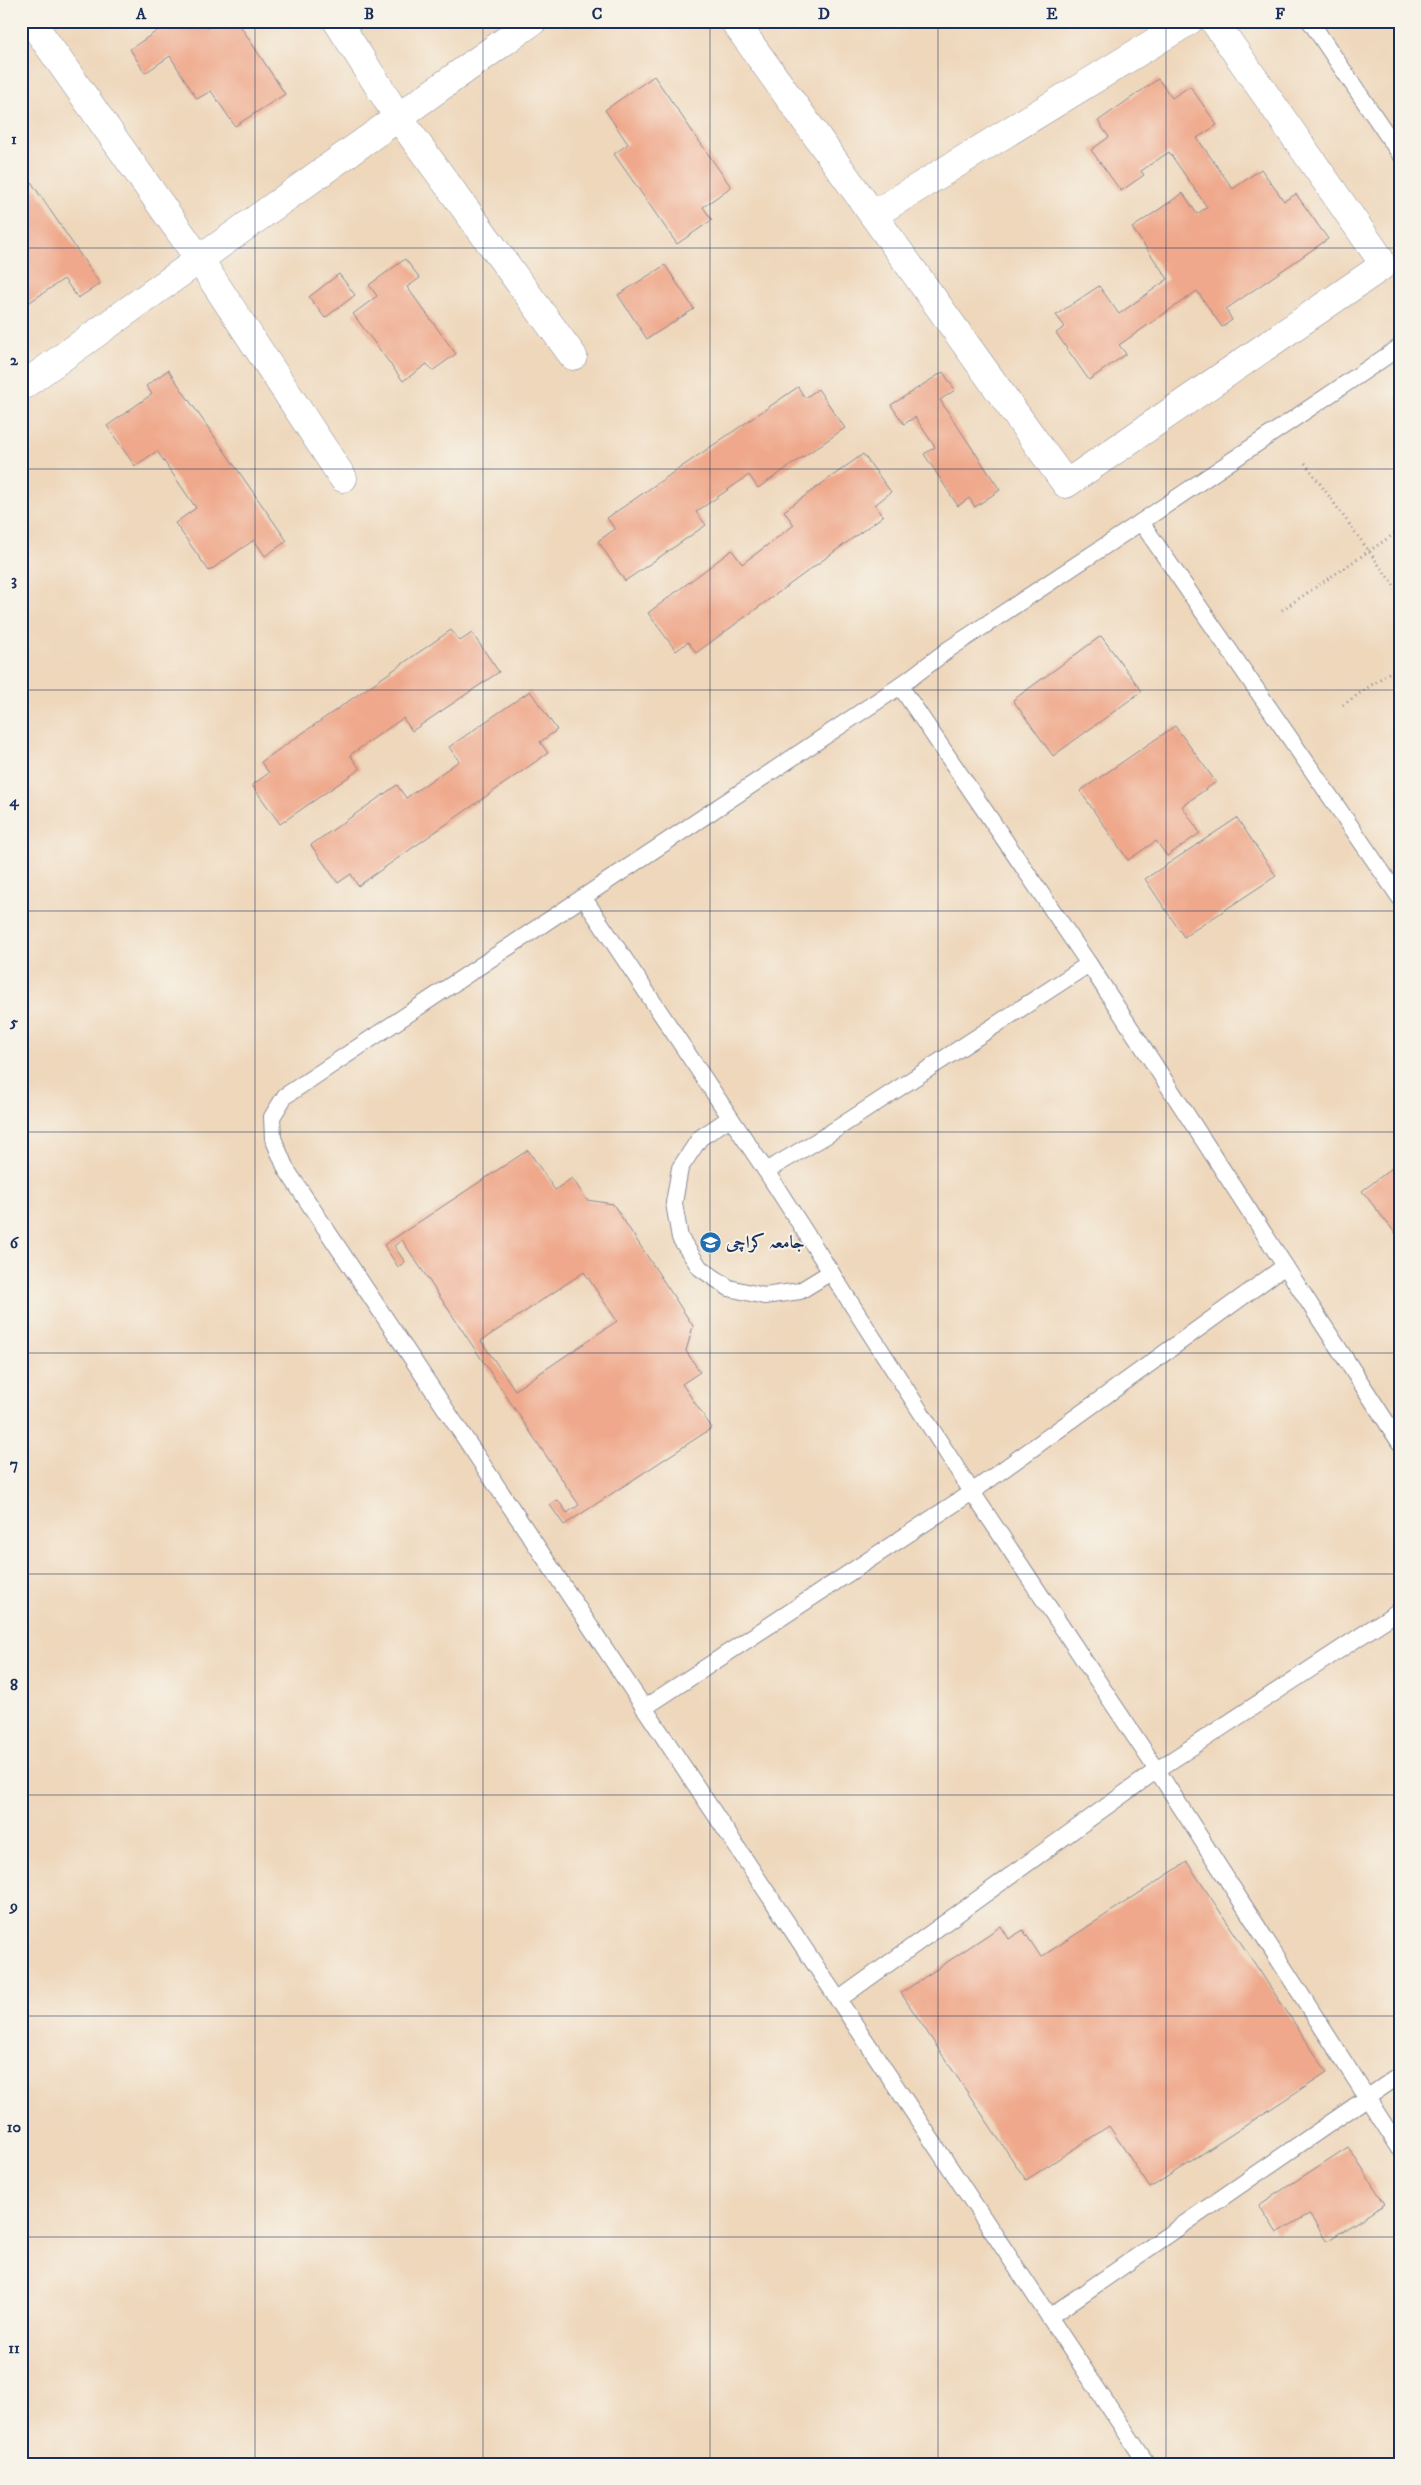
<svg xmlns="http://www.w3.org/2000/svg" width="1421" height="2485" viewBox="0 0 1421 2485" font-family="'IM FELL DW Pica',Amiri,serif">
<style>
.built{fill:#eed7bb}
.building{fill:#efa88b;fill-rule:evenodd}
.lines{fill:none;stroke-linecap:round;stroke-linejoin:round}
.lane-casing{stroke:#888a96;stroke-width:18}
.street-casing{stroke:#888a96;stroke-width:29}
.path{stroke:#888a96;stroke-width:3;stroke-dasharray:1 4;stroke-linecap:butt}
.lane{stroke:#fff;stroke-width:16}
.street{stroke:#fff;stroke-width:28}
.grid{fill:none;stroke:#1b2f5e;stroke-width:1;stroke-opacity:0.55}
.labels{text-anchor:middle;stroke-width:4;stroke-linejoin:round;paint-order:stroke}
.poi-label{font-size:18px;font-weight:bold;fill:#1b2f5e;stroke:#f7f3e8;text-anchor:start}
.neatline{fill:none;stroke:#1b2f5e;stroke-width:2}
.grid-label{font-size:16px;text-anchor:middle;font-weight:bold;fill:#1b2f5e}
</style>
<rect width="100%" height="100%" fill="#f7f3e8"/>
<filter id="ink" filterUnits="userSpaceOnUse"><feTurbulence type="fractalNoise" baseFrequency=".02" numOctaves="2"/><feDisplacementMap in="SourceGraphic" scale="10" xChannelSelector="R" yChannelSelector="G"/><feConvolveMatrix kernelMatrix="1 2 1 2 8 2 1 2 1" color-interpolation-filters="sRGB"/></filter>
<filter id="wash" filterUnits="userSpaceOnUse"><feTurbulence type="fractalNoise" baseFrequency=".0096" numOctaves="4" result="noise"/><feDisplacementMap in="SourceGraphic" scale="20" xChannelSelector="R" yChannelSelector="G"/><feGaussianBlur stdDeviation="1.12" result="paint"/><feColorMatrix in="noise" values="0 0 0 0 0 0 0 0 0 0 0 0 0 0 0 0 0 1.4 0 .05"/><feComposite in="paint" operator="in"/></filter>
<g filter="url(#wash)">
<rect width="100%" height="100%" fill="#f5e4ce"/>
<rect class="built" x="21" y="21" width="1379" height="2443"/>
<g id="blocks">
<g class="building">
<polygon points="172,21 203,21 207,28 217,21 237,21 285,94 235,126 211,91 197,99 170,56 145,73 130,49"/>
<polygon points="654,76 731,187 703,207 712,220 677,244 614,154 628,144 605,110"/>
<polygon points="1158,79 1172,98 1190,86 1217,125 1197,138 1233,189 1261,169 1284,201 1296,194 1328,239 1226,309 1232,320 1222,327 1197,291 1119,345 1126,354 1089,380 1056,333 1065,327 1056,315 1099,286 1119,314 1168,279 1132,228 1183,193 1197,214 1207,207 1169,152 1141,171 1144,175 1121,191 1091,150 1109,137 1098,121"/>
<polygon points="21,167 100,284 78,298 64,279 24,306 21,301"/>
<polygon points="405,259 420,278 407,287 456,354 432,371 427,364 403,381 353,314 377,296 369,285"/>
<polygon points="665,265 694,309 647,339 618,295"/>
<polygon points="339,274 355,295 325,318 309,297"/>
<polygon points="168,370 287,541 265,556 254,540 209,571 175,523 196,508 157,451 135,466 107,426 152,394 146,386"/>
<polygon points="943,372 955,390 940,400 1000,490 975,507 969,498 958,506 924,454 935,447 915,417 904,424 891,405"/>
<polygon points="798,387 805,398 818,389 845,428 758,488 749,475 696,512 706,525 625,581 598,541 615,529 607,518"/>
<polygon points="863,454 891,492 875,505 883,516 696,653 688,642 676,651 648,613 732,550 742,564 794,525 784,511"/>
<polygon points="451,630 460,641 472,633 499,672 412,731 403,718 350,755 360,769 280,824 252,785 269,773 261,762"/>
<polygon points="1101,636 1142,691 1053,756 1013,700"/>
<polygon points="530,691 557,730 540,742 548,753 358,886 351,874 338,883 311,845 397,785 406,798 459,761 449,747"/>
<polygon points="1175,726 1216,782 1182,806 1200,833 1167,856 1156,841 1128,860 1080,791"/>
<polygon points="1237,818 1276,876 1184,937 1145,879"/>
<path d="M528 1150 555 1190 572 1178 587 1200 613 1204 693 1326 686 1351 700 1372 682 1384 712 1428 564 1525 550 1505 558 1500 567 1513 579 1505 402 1240 394 1246 405 1262 398 1267 384 1245ZM584 1272 617 1321 515 1390 481 1341Z"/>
<polygon points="1400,1162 1400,1239 1362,1191"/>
<polygon points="1187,1862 1327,2072 1150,2188 1109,2126 1026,2180 901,1993 1001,1926 1009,1939 1023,1930 1041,1957"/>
<polygon points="1348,2147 1385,2204 1327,2241 1309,2214 1277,2233 1259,2205"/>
</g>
</g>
</g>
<g filter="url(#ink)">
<use href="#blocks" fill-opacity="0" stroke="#888a96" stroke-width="1"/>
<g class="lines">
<defs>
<g id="lane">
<polyline points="1310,21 1400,154"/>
<polyline points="1141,522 1400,898"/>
<polyline points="900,686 285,1096 272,1117 273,1138 286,1169 1147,2464"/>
<polyline points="583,897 766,1171 972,1492 1157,1770 1400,2149"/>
<polyline points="1089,964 1400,1443"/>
<polyline points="730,1118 700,1138 680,1168 674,1203 680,1238 700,1268 729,1288 764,1296 800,1291 831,1272"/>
<polyline points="766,1171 827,1135 1089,964 900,686 949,649 1141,522 1400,347"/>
<polyline points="644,1708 972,1492 1285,1266"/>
<polyline points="838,2000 1157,1770 1400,1610"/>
<polyline points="1049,2317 1400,2075"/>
</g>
<g id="street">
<polyline points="31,21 199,259 343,478"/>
<polyline points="337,21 398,117 573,356"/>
<polyline points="734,21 1066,484 1381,267 1379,257 1214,21"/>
<polyline points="873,215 1189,21"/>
<polyline points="21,387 533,21"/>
</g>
</defs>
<use href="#lane" class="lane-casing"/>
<use href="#street" class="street-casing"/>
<g class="path">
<polyline points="1392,399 1400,410"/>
<polyline points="1305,463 1400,594"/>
<polyline points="1282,610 1400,530"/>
<polyline points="1343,705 1400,665"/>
</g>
<use href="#lane" class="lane"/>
<use href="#street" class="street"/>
</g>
</g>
<path class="grid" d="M255 21V2464M483 21V2464M710 21V2464M938 21V2464M1166 21V2464M21 248H1400M21 469H1400M21 690H1400M21 911H1400M21 1132H1400M21 1353H1400M21 1574H1400M21 1795H1400M21 2016H1400M21 2237H1400"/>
<defs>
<symbol id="university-disc" viewBox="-11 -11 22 22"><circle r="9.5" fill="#1f6fb2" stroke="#f7f3e8"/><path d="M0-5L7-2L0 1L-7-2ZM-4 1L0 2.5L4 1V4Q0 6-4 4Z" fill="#fff"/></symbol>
</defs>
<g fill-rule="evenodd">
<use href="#university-disc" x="698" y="1230" width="25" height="25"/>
</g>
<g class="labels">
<g class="poi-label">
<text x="726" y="1248">جامعہ کراچی</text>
</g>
</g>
<rect width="1421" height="2485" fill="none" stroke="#f7f3e8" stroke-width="55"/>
<rect x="28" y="28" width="1366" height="2430" class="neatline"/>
<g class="grid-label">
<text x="141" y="19">A</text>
<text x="369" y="19">B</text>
<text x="597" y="19">C</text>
<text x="824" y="19">D</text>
<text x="1052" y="19">E</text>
<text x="1280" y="19">F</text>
<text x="14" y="144">1</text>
<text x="14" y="365">2</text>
<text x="14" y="585">3</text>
<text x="14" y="806">4</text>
<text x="14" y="1027">5</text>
<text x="14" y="1248">6</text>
<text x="14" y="1469">7</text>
<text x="14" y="1690">8</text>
<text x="14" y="1911">9</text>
<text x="14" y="2132">10</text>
<text x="14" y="2353">11</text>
</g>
</svg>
